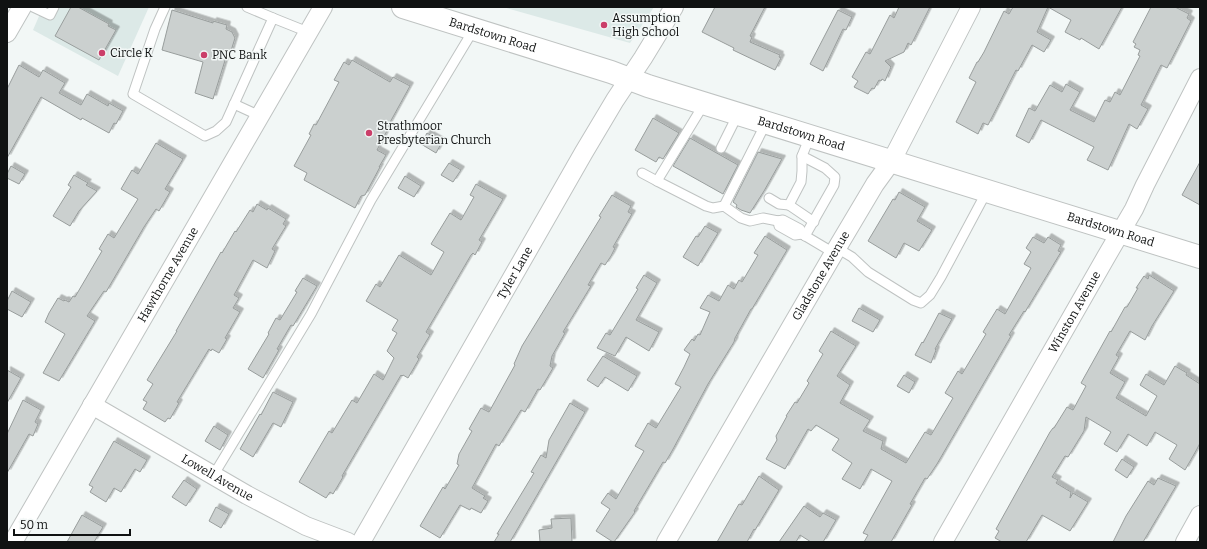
<svg xmlns="http://www.w3.org/2000/svg" width="1207" height="549" viewBox="0 0 1207 549" font-family="Bitter,serif">
	<style>
		.built { fill: #dce9e7 }
		.building { fill: #cbd0cf; stroke: #989d9c; filter: url(#shadow) }
		.lines { fill: none; stroke-linecap: round; stroke-linejoin: round }
		.service-casing { stroke: #bfc3c2; stroke-width: 11 }
		.minor-casing { stroke: #bfc3c2; stroke-width: 20 }
		.primary-casing { stroke: #bfc3c2; stroke-width: 24 }
		.service { stroke: #fff; stroke-width: 9 }
		.minor { stroke: #fff; stroke-width: 18 }
		.primary { stroke: #fff; stroke-width: 22 }
		.poi-dot { fill: #cb3e69; stroke: #f2f7f6; stroke-width: 1.5 }
		.labels { text-anchor: middle; stroke-width: 3; stroke-linejoin: round; paint-order: stroke }
		.poi-label { font-size: 12px; fill: #101212; stroke: #f2f7f6; text-anchor: start }
		.street-label { font-size: 12px; fill: #101212; stroke: #f2f7f6 }
	</style>
	<defs>
		<filter id="shadow"><feDropShadow dx="3.5" dy="-3.5" stdDeviation="0" flood-color="#0004"/></filter>
	</defs>
	<rect width="100%" height="100%" fill="#f2f7f6"/>
	<g class="built">
		<path d="M43,7H149L118,76L33,30Z"/>
		<path d="M503,7H654L630,43Z"/>
	</g>
	<g class="building">
		<path d="M71,7H78L109,24L108,26L116,30L99,60L55,36Z"/>
		<path d="M715,7H765L750,36L752,37L750,42L780,55L779,57L781,58L775,70L733,50L734,48L702,32Z"/>
		<path d="M899,7H930L911,45L908,43L904,52L885,61L891,67L885,81L882,79L881,81L879,80L874,89L872,88L868,94L854,87L858,81L852,77L866,52L870,54L890,15L894,18Z"/>
		<path d="M1013,7H1122L1099,49L1081,38L1080,40L1065,32L1071,20L1048,7L1037,32L1051,40L1044,52L1032,45L1018,71L1016,70L988,125L983,123L978,134L956,122L976,82L969,78L977,62H978L984,52L1004,11L1009,14Z"/>
		<path d="M1151,7H1175L1189,14L1187,18L1191,21L1167,68L1161,65L1141,105L1148,109L1137,129L1129,124L1108,170L1087,160L1094,147L1041,120L1029,143L1016,136L1029,108L1035,111L1050,85L1062,92L1066,84L1080,92L1070,110L1094,122L1105,100L1110,102L1115,92L1120,95L1140,56L1138,55L1140,50L1134,47L1136,44L1133,42Z"/>
		<path d="M172,10L213,23V21L227,25L226,29L232,32L235,38L230,54H227L213,99L195,93L203,62L162,50Z"/>
		<path d="M838,10L852,17L846,30L843,29L823,71L810,64Z"/>
		<path d="M352,60L390,82L393,77L410,86L388,126L389,127L377,150L386,155L379,167H380L365,195L361,196L355,208L304,180L307,173L294,166L311,135L309,134L314,124L316,125L339,82L334,80L344,62L349,65Z"/>
		<path d="M19,65L39,77L43,70L65,83L59,93L81,105L87,94L108,106L109,103L123,111L116,124L114,123L109,133L82,118L81,120L41,97L7,158V89Z"/>
		<path d="M653,118L679,133L663,159L659,157L656,162L635,150Z"/>
		<path d="M427,133L442,142L436,153L421,144Z"/>
		<path d="M690,138L738,165L723,194L673,166Z"/>
		<path d="M156,143L183,159L165,189L170,192L159,211L156,209L144,227L106,292L104,291L87,316L95,321L59,381L43,373L65,334L45,322L49,313L58,298L64,301L65,300L69,302L73,296L75,297L102,251L99,249L108,234L114,238L138,199L121,189L132,170L138,174Z"/>
		<path d="M758,152L782,159L764,191L750,213L741,210L736,207L737,205L733,202Z"/>
		<path d="M1200,162V205L1182,195Z"/>
		<path d="M449,163L461,170L453,182L441,175Z"/>
		<path d="M11,166L25,174L19,184L7,178V174Z"/>
		<path d="M74,175L88,183L86,185L97,191L79,211L70,226L53,216L71,187L68,185Z"/>
		<path d="M405,176L421,186L414,197L398,188Z"/>
		<path d="M476,184L503,199L479,240L482,242L475,255L473,253L471,255L426,332L430,335L417,357L419,359L408,378L403,375L402,376L401,375L342,476L343,477L333,494L330,492L326,498L299,482L329,431L332,433L352,400L357,403L374,374L383,380L394,358L387,351L397,333L392,330L398,320L366,301L376,284L380,287L399,255L431,275L444,252L431,244L450,213L461,220L474,197L470,195Z"/>
		<path d="M899,192L925,207L917,221L932,230L919,251L904,243L896,258L868,241L893,199L895,200Z"/>
		<path d="M612,195L631,206L628,212L632,214L613,247L615,248L611,256L605,265L601,263L588,285L591,286L563,332L565,333L552,356L550,366L553,368L540,390L538,389L525,412L521,410L499,446L496,444L472,488L485,496L483,498L488,501L481,513L471,508L470,510L460,505L440,538L420,526L443,487L445,489L459,465L457,464L459,454L472,431L469,429L481,408L489,412L515,365L514,364L522,346L601,217L599,216Z"/>
		<path d="M257,204L267,210L268,208L286,219L283,224L286,226L272,249L275,251L267,268L253,260L234,295L239,298L233,308L240,312L225,338L227,339L219,353L212,349L211,351L209,349L177,402L179,403L170,419L168,418L165,422L143,409L147,402L143,400L153,384L147,380L177,331H176L221,252L222,253L235,231L236,232L250,210L253,212Z"/>
		<path d="M705,226L718,233L698,266L683,257L696,236L698,237Z"/>
		<path d="M765,236L787,250L752,309H751L735,338L734,342L708,384L672,451L665,463L663,462L634,511L635,512L614,542H613L596,531L610,509L601,503L608,493L616,499L644,451L635,446L648,423L656,428L681,387L675,384L684,367L690,354L684,350L692,339L694,341L698,334L700,335L710,312L700,308L708,295L719,301L728,285L734,289L739,280L742,282L758,255L754,253Z"/>
		<path d="M1033,237L1044,243L1048,237L1061,245L1058,251L1061,252L1025,312L1024,311L1009,335L1011,336L937,464L927,479L925,478L910,504L912,505L891,542H864L868,535L863,533L892,481L871,469L860,489L842,479L852,463L832,450L839,439L816,425L811,431L808,429L785,469L766,459L777,440L776,436L787,416H786L795,402L797,403L809,383L807,381L823,354L819,351L831,331L856,346L837,376L850,385L840,403L870,420L863,431L883,441L881,449L906,463L925,432L931,435L953,398L945,393L958,371L962,374L986,334L983,332L997,309L1005,314L1031,268L1024,264L1031,252L1026,248Z"/>
		<path d="M644,275L657,283L636,320L659,332L649,351L626,337L615,356L597,348L606,333L610,335L638,289L636,288Z"/>
		<path d="M1149,275L1174,291L1152,326L1145,340L1130,331L1116,355L1119,357L1110,373L1125,382L1116,398L1146,416L1157,396L1140,385L1146,374L1164,385L1175,366L1187,373L1186,375L1200,384V443L1197,449L1185,470L1169,459L1177,445L1155,432L1147,446L1128,434L1117,452L1104,444L1111,432L1086,417L1084,431L1068,457L1065,456L1052,477L1058,480L1056,483L1071,492L1070,498L1073,493L1088,502L1070,531L1042,515L1026,542H1002L995,538L999,531L996,529L1050,432L1053,428H1054L1067,407L1073,410L1086,386L1081,383L1110,331L1111,332L1125,307H1127L1138,288H1136L1144,276L1148,279Z"/>
		<path d="M303,278L317,286L293,326L291,325L277,349L279,350L263,378L248,369L269,334L268,333L276,318L280,320L297,292L295,291Z"/>
		<path d="M12,291L31,302L22,317L7,309V301Z"/>
		<path d="M859,308L880,320L873,332L852,321Z"/>
		<path d="M939,313L952,319L935,349L936,350L931,363L915,355L922,342L923,343Z"/>
		<path d="M603,356L637,376L628,391L605,377L598,387L587,380Z"/>
		<path d="M7,370L21,378L7,403Z"/>
		<path d="M904,375L915,382L909,393L897,386Z"/>
		<path d="M273,392L293,402L281,427L273,423L253,457L240,449L260,414L261,415Z"/>
		<path d="M23,400L41,410L35,422L38,424L33,436L29,434L7,473V434Z"/>
		<path d="M570,403L585,412L510,542H494L499,534H497L534,473L531,472L541,455L546,458L549,440Z"/>
		<path d="M214,426L228,435L220,450L205,441Z"/>
		<path d="M114,441L147,460L140,472L135,469L121,492L114,488L106,502L90,492L93,487L89,485Z"/>
		<path d="M1122,459L1134,467L1127,478L1115,470Z"/>
		<path d="M759,476L779,490L755,530L754,529L747,542H717L739,504L742,505Z"/>
		<path d="M1158,478L1176,486L1143,542H1113L1126,516L1148,481L1154,485Z"/>
		<path d="M184,480L197,489L186,506L172,497Z"/>
		<path d="M804,506L820,517L823,513L836,520L823,542H811L800,535L796,542H779Z"/>
		<path d="M216,507L229,514L221,528L209,521Z"/>
		<path d="M82,515L103,527L94,542H67Z"/>
		<path d="M571,518L572,542H540L539,530L552,528L551,519Z"/>
	</g>
	<g class="lines">
		<g class="service-casing">
			<g id="service">
				<path d="M33,7L50,15L54,7"/>
				<path d="M165,7L155,29L133,94L205,136L216,131L226,122L273,18L308,32"/>
				<path d="M247,7L273,18"/>
				<path d="M234,104L260,116"/>
				<path d="M704,104L657,181L706,206L713,208L724,206L741,218L750,221L763,218L778,221L783,220L800,229L802,234L834,253"/>
				<path d="M721,148L738,114"/>
				<path d="M802,156V171L801,182L789,205L814,222"/>
				<path d="M642,173L657,181"/>
				<path d="M769,198L779,204L789,205"/>
				<path d="M724,206L766,123"/>
				<path d="M778,221L779,226L795,235L802,234"/>
				<path d="M805,236L834,185L835,177L825,168L802,156L810,136"/>
				<path d="M837,248L852,257L868,272L913,300L921,303L930,295L941,277L987,191"/>
				<path d="M213,476L311,314L371,200L474,29"/>
			</g>
		</g>
		<g class="minor-casing">
			<g id="minor">
				<path d="M7,33L22,7"/>
				<path id="s1" d="M92,405L247,495L306,526L348,542"/>
				<path id="s2" d="M13,542L323,7"/>
				<path id="s3" d="M361,542L584,152L615,100L643,58L674,7"/>
				<path id="s4" d="M666,542L834,253L875,184L891,162L971,7"/>
				<path id="s5" d="M943,542L1106,257L1134,209L1145,185L1200,78"/>
				<path d="M1185,542L1200,515"/>
			</g>
		</g>
		<g class="primary-casing">
			<g id="primary">
				<path id="s6" d="M403,7L611,72L648,86L1200,257"/>
			</g>
		</g>
		<use href="#service" class="service"/>
		<use href="#minor" class="minor"/>
		<use href="#primary" class="primary"/>
	</g>
	<g class="poi-dot">
		<circle cx="604" cy="25" r="4"/>
		<circle cx="102" cy="53" r="4"/>
		<circle cx="204" cy="55" r="4"/>
		<circle cx="369" cy="133" r="4"/>
	</g>
	<g class="labels">
		<g class="poi-label">
			<text x="612" y="22">Assumption<tspan x="612" dy="14">High School</tspan></text>
			<text x="110" y="57">Circle K</text>
			<text x="212" y="59">PNC Bank</text>
			<text x="377" y="130">Strathmoor<tspan x="377" dy="14">Presbyterian Church</tspan></text>
		</g>
		<g class="street-label">
			<text dy="4" stroke="none"><textPath href="#s6" startOffset="94">Bardstown Road</textPath></text>
			<text dy="4" stroke="none"><textPath href="#s6" startOffset="418">Bardstown Road</textPath></text>
			<text dy="4" stroke="none"><textPath href="#s6" startOffset="742">Bardstown Road</textPath></text>
			<text dy="4" stroke="none"><textPath href="#s3" startOffset="310">Tyler Lane</textPath></text>
			<text dy="4" stroke="none"><textPath href="#s2" startOffset="309">Hawthorne Avenue</textPath></text>
			<text dy="4" stroke="none"><textPath href="#s4" startOffset="308">Gladstone Avenue</textPath></text>
			<text dy="4" stroke="none"><textPath href="#s5" startOffset="265">Winston Avenue</textPath></text>
			<text dy="4" stroke="none"><textPath href="#s1" startOffset="145">Lowell Avenue</textPath></text>
		</g>
	</g>
	<rect width="1207" height="549" fill="none" stroke="#101212" stroke-width="16"/>
	<path d="M14 529v6h116v-6" fill="none" stroke="#101212" stroke-width="2"/>
	<text x="20" y="529" font-size="12" fill="#101212" stroke="#f2f7f6" stroke-width="3" paint-order="stroke">50 m</text>
</svg>
